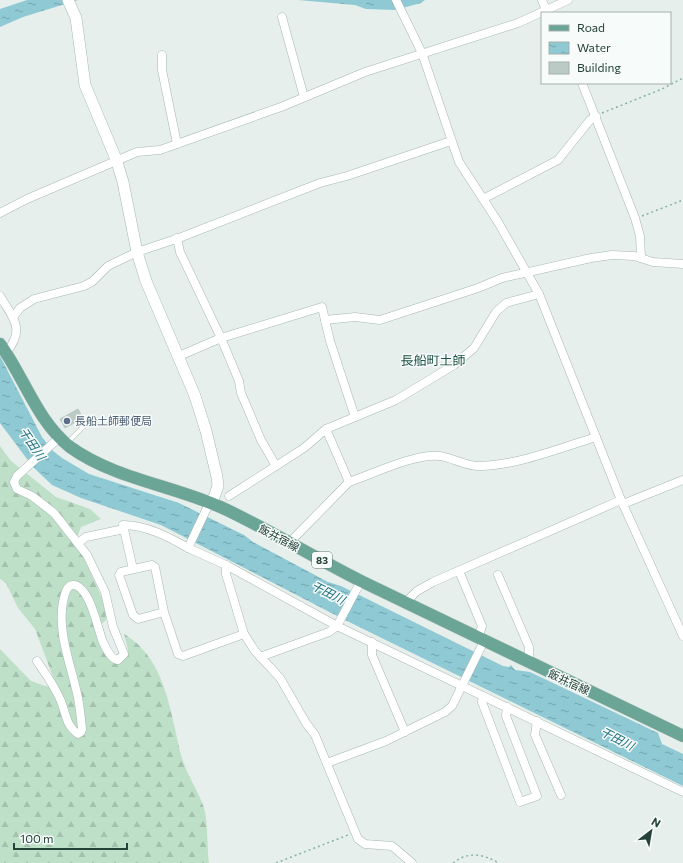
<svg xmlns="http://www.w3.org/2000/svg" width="683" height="863" viewBox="0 0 683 863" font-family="Commissioner,'Noto Sans JP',sans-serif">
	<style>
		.forest { fill: url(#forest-firs) }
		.water { fill: url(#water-ripples) }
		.building { fill: #bbcac4; stroke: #b8c9c2 }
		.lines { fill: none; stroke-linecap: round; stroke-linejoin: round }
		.lane-casing { stroke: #a8b8b2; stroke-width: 5 }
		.street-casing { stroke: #a8b8b2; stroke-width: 9 }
		.secondary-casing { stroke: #a4bbb3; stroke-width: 12 }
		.primary-casing { stroke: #c2cac8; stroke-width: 13 }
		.path { stroke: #86b3a5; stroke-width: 1.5; stroke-dasharray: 2 3; stroke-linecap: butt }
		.lane { stroke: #fff; stroke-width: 4 }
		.street { stroke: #fff; stroke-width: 8 }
		.secondary { stroke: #fff; stroke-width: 11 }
		.primary { stroke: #6aa596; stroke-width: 12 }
		.service-dot { fill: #5c6f8a; stroke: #f7fbf9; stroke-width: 1.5 }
		.labels { text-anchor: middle; stroke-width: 3; stroke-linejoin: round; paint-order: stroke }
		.shield { fill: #f7fbf9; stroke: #637a73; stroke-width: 1 }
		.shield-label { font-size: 10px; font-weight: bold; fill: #24423a }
		.service-label { font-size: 11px; fill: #4e5e75; stroke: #f7fbf9; text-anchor: start }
		.street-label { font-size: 11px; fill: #24423a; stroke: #f7fbf9 }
		.water-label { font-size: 12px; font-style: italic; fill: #1c6f80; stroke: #f7fbf9 }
		.quarter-label { font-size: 13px; fill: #1f5548; stroke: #f7fbf9 }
	</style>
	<defs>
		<pattern id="forest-firs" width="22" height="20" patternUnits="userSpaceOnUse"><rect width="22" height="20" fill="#bfe0c8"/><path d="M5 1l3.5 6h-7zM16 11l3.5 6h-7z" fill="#a4c1ad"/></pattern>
		<pattern id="water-ripples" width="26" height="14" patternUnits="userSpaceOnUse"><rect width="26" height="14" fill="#8ec9d4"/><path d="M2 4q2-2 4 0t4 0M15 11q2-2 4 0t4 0" fill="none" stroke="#74a5ad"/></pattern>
	</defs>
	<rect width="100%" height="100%" fill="#e6efeb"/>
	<path class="forest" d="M0,446L11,461L56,497L90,509L101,519L81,527L76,540L105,605L106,620L96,629L115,663L125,658L128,650L124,634C168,660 170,716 183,761C188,777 199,792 204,808C208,821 207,848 209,863H0V649L31,681L48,687L55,682L35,629L18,608L6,583L0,579Z"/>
	<g class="water">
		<path d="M27,0H78L23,17L0,27V9Z"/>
		<path d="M298,0H425L421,3L395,10L366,9L355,5Z"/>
		<path d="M0,356L42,437L53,451L62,458L89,474L179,503L244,535L253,542L328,582L341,586L503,666L509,667L511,665L515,670L530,672L658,733L662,744L683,754V786L343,619L161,525L81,498L52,485L33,467L0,423Z"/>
	</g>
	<path class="building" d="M78,409L83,418L65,428L60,419Z"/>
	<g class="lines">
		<g class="lane-casing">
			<path id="lane" d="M67,443L88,422"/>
		</g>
		<g class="street-casing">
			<g id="street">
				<path d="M396,0L422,53L459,162L498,222L539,294L621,500L683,636"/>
				<path d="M542,0L546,10"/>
				<path d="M282,17L304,97"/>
				<path d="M162,55V70L177,144"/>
				<path d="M582,83L635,218L640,236L641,258"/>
				<path d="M483,199L558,160L590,120L596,116"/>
				<path d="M0,213L27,199L137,152L160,150L281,107L365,72L518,23L568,0"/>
				<path d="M177,238L180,252L221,338L239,381L241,393L261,440L276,466"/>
				<path d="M0,296C13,318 26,329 6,353"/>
				<path d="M14,316L20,308L34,299L84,286L93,281L108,266L137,252L179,238L320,183L347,176L451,141"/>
				<path d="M325,320L355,317L380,320L478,288L502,278L591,258L612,255L634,256L653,262L683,264"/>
				<path d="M179,356L221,338L322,307L330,341L355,417L326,429"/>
				<path d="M355,417L396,400L454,365L474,348L496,312L506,303L539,294"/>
				<path d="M349,482C373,474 415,453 440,456C454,458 466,467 481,466C517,465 561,448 596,437"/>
				<path d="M229,496L304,448L326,429L349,482L289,543"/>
				<path d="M212,503L207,508L188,548L226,565L337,626L683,792"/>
				<path d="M623,504L683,480"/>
				<path d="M78,543L86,537L124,529"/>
				<path d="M226,565V574L244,634L255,651L280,678L306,723L315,735L358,839L365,844L392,846L412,863"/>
				<path d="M133,569L123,525C146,525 169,537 188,548"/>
				<path d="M459,571L482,626L478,638"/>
				<path d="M498,575L529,647V657L527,662"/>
				<path d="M406,602L417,591L433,582L621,500"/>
				<path d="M164,612L138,619L133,615L119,575L121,572L152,565L155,567L164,612L178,654L183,656L244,634"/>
				<path d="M372,642V655L405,732"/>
				<path d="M260,657L329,632L337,626L361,581"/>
				<path d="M37,661C45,673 54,685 60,699C66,712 65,725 78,734L81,732L82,729C81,719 80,708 78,698C72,668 57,633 63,602C64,597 66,585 73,585C90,585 98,631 103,642C106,649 111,659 118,660L124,654L113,627L105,592L87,555L54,513L32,496L17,489L14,482L17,476L60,437"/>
				<path d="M483,696L482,702L520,802L537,796L506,716L507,707"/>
				<path d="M537,721L535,735L561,795"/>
				<path d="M327,763L386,741L445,712L452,706L484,641"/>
			</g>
		</g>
		<g class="secondary-casing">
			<path id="secondary" d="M68,0L76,18L85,85L116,159L123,182L137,252L146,281L195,396L206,431L217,477L218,486L212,503"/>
		</g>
		<g class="primary-casing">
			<path id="primary" d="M0,344C24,377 37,421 70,447C116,480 177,486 227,510C273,532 317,559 363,582C469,634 576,685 683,736"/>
		</g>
		<g class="path">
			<path d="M602,113L662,89L683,78"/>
			<path d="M642,216L683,200"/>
			<path d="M276,863L348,835"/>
			<path d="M453,863C468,851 483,854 499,863"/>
		</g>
		<use href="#lane" class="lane"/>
		<use href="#street" class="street"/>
		<use href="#secondary" class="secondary"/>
		<use href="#primary" class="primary"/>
	</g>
	<circle class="service-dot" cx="67" cy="421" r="4"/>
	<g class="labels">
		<rect class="shield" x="312" y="552" width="20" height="16" rx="3"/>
		<g class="shield-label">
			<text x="322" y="564">83</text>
		</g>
		<g class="service-label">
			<text x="75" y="425">長船土師郵便局</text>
		</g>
		<g class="street-label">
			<text transform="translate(279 538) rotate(28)" y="4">飯井宿線</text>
			<text transform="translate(569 682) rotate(25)" y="4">飯井宿線</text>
		</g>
		<g class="water-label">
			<text transform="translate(32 444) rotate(56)" y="4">干田川</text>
			<text transform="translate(328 593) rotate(27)" y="4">干田川</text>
			<text transform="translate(617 739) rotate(27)" y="4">干田川</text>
		</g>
		<g class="quarter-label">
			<text x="433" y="365">長船町土師</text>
		</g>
	</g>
	<rect x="541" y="12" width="130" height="72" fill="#f7fbf9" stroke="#a3b1ad"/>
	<rect x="549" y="25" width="20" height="6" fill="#6aa596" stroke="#a3b1ad"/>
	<text x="577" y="32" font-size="12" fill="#24423a">Road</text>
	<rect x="549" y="42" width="20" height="12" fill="url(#water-ripples)" stroke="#a3b1ad"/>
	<text x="577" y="52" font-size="12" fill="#24423a">Water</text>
	<rect x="549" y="62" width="20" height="12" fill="#bbcac4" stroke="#a3b1ad"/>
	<text x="577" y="72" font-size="12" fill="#24423a">Building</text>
	<g transform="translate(651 831) rotate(31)" stroke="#f7fbf9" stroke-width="3" paint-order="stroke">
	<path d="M0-3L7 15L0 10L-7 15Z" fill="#24423a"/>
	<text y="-6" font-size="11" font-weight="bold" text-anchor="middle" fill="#24423a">N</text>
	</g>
	<path d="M14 843v6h113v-6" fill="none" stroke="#24423a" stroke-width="2"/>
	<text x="20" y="843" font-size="12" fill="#24423a" stroke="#f7fbf9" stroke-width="3" paint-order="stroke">100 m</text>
</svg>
